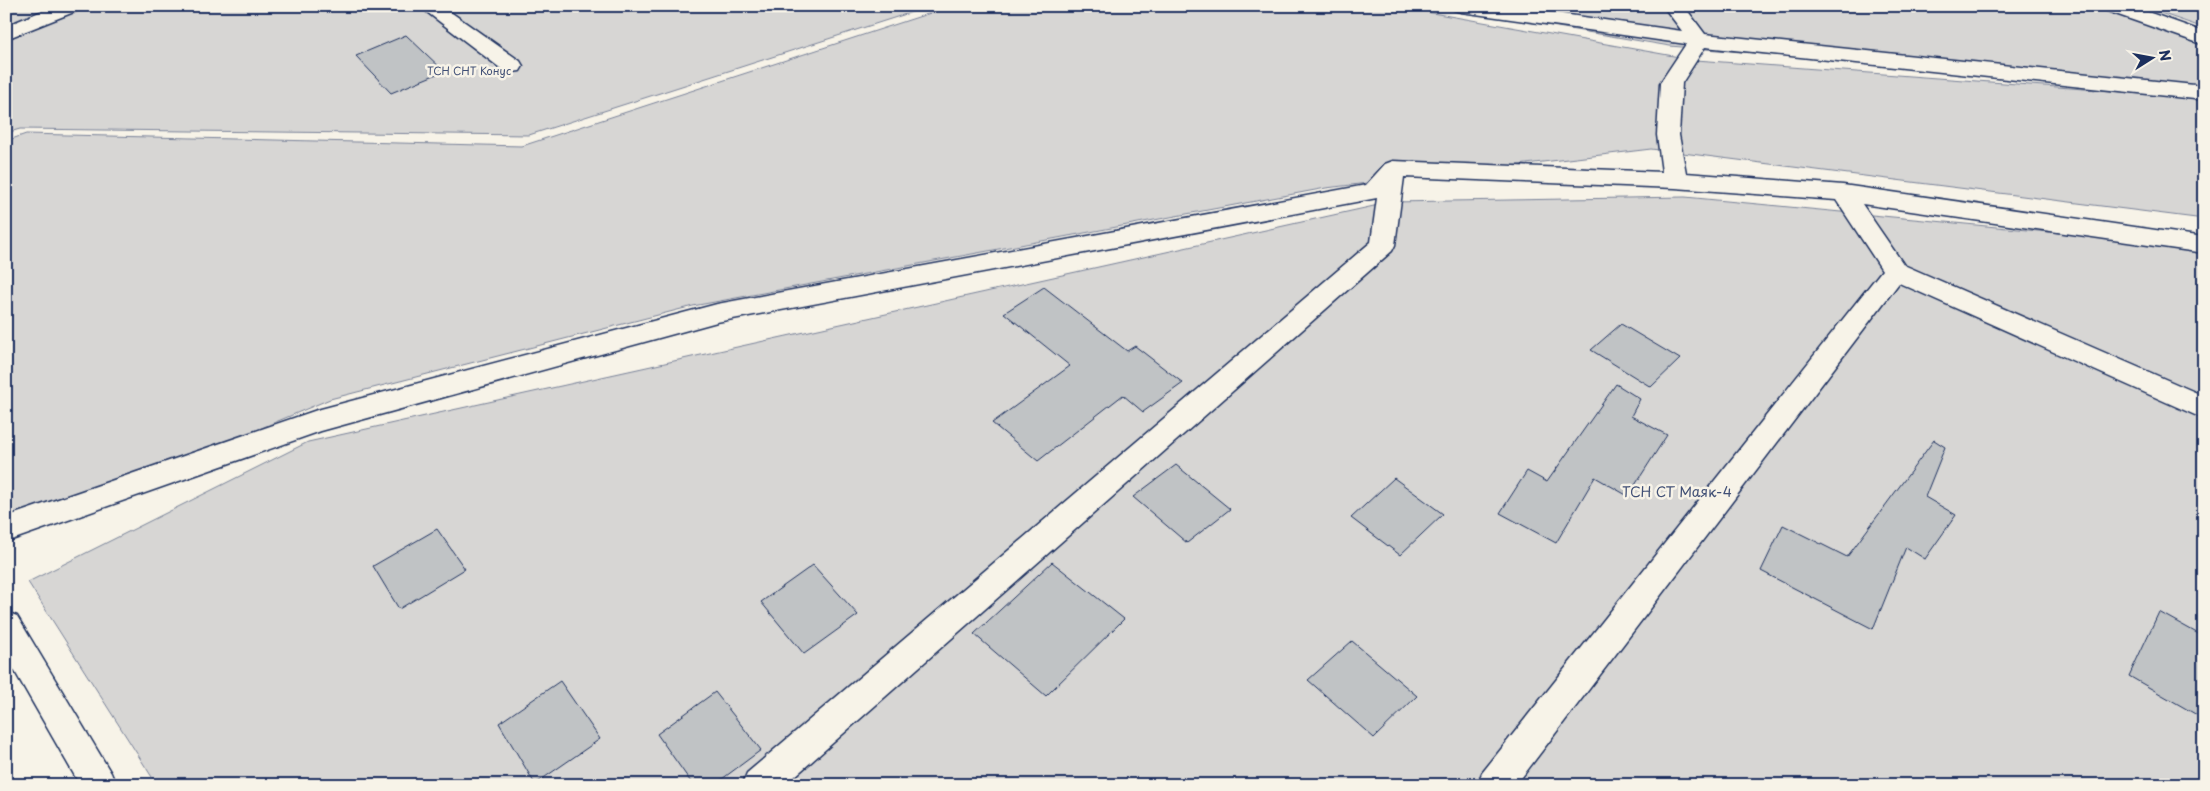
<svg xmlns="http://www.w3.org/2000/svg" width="2210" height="791" viewBox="0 0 2210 791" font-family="'Playpen Sans',sans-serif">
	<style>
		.green { fill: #d7d6d4; stroke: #798299 }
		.building { fill: #c0c3c5; stroke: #1b2f5e }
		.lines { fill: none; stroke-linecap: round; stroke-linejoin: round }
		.service-casing { stroke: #1b2f5e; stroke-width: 3 }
		.minor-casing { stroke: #1b2f5e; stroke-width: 3 }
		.service { fill: #f7f3e8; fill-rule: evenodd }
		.minor { fill: #f7f3e8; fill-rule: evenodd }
		.labels { text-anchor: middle; stroke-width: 5; stroke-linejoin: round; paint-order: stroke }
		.far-park-label { font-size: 11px; fill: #415076; stroke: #f7f3e8 }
		.park-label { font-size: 14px; fill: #415076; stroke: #f7f3e8 }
	</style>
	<rect width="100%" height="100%" fill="#f7f3e8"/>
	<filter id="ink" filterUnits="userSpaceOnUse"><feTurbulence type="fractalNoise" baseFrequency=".02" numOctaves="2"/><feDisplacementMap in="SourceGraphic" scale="10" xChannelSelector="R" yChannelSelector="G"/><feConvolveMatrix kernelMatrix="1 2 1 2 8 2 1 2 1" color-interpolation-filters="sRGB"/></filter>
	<g filter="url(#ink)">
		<g class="green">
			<path d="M6,6H931L529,135L20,129L6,133Z"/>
			<path d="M952,6H1393L1696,60L2204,98V219L1651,149L1326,188L693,306L330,399L6,536V141L26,134L522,146Z"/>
			<path d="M1433,6H2130L2204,32V91L1670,46Z"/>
			<path d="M2140,6H2204V28Z"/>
			<path d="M1685,197L2204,247V785H157L28,582L308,442L1392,202Z"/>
		</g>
		<g class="building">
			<path d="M406,35L444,71L391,93L356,56Z"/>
			<path d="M1044,287L1127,351L1135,346L1183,383L1143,412L1123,395L1038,461L992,423L1070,366L1004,313Z"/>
			<path d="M1621,324L1680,359L1651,387L1591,350Z"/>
			<path d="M1616,384L1640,399L1631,416L1667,435L1628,496L1595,477L1556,543L1500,513L1527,471L1547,482Z"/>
			<path d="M1934,440L1945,447L1925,497L1956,515L1925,559L1906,547L1873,629L1761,571L1783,525L1847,557Z"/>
			<path d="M1176,465L1230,509L1187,543L1133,497Z"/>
			<path d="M1394,478L1443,514L1400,555L1351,518Z"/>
			<path d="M437,529L465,569L399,609L373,566Z"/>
			<path d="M1052,562L1124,619L1046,696L974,634Z"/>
			<path d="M813,565L858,615L804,654L761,602Z"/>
			<path d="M2159,612L2204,637V719L2129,676Z"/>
			<path d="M1352,641L1417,696L1374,738L1308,680Z"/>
			<path d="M560,681L600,739L535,784L499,723Z"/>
			<path d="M715,692L761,750L714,785H693L657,734Z"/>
		</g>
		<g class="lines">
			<g class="service-casing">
				<g id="service">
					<path d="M54,6H82L79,10L6,39V26Z"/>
					<path d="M419,6H442L520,61L523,66L520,71L512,72L504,71Z"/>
					<path d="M1451,6H1505L1682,31L1663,6H1684L1705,34L2204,86V100L1705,47L1682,83L1679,135L1686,173L1843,185L2204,237V253L1862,204L1904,265L2204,396V419L1899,283L1516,785H1477L1482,773L1882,270L1836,200L1675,188L1404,177L1395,245L1392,251L785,785H742L747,773L1371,242L1377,198L717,322L321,431L6,542V517L317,410L717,304L1366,185L1385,164L1393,161L1662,172L1657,135L1660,83L1686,44L1461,12L1454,10Z"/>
					<path d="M2101,6H2131L2204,32V45L2104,10Z"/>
				</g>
			</g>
			<g class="minor-casing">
				<path id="minor" d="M6,612L17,616L111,773L116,785H80L6,656Z"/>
			</g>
			<use href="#service" class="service"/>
			<use href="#minor" class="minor"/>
		</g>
	</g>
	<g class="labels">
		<g class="far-park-label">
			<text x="469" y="75">ТСН СНТ Конус</text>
		</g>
		<g class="park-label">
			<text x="1677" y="497">ТСН СТ Маяк-4</text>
		</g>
	</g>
	<rect width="2210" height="791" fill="none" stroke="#f7f3e8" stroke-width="25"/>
	<rect x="12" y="12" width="2185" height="766" fill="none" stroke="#1b2f5e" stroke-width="2" filter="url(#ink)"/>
	<g transform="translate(2152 58) rotate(79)" stroke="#f7f3e8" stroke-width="4" paint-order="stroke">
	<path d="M0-4L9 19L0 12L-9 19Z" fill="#1b2f5e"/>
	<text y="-8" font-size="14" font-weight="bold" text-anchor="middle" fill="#1b2f5e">N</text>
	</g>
</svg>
